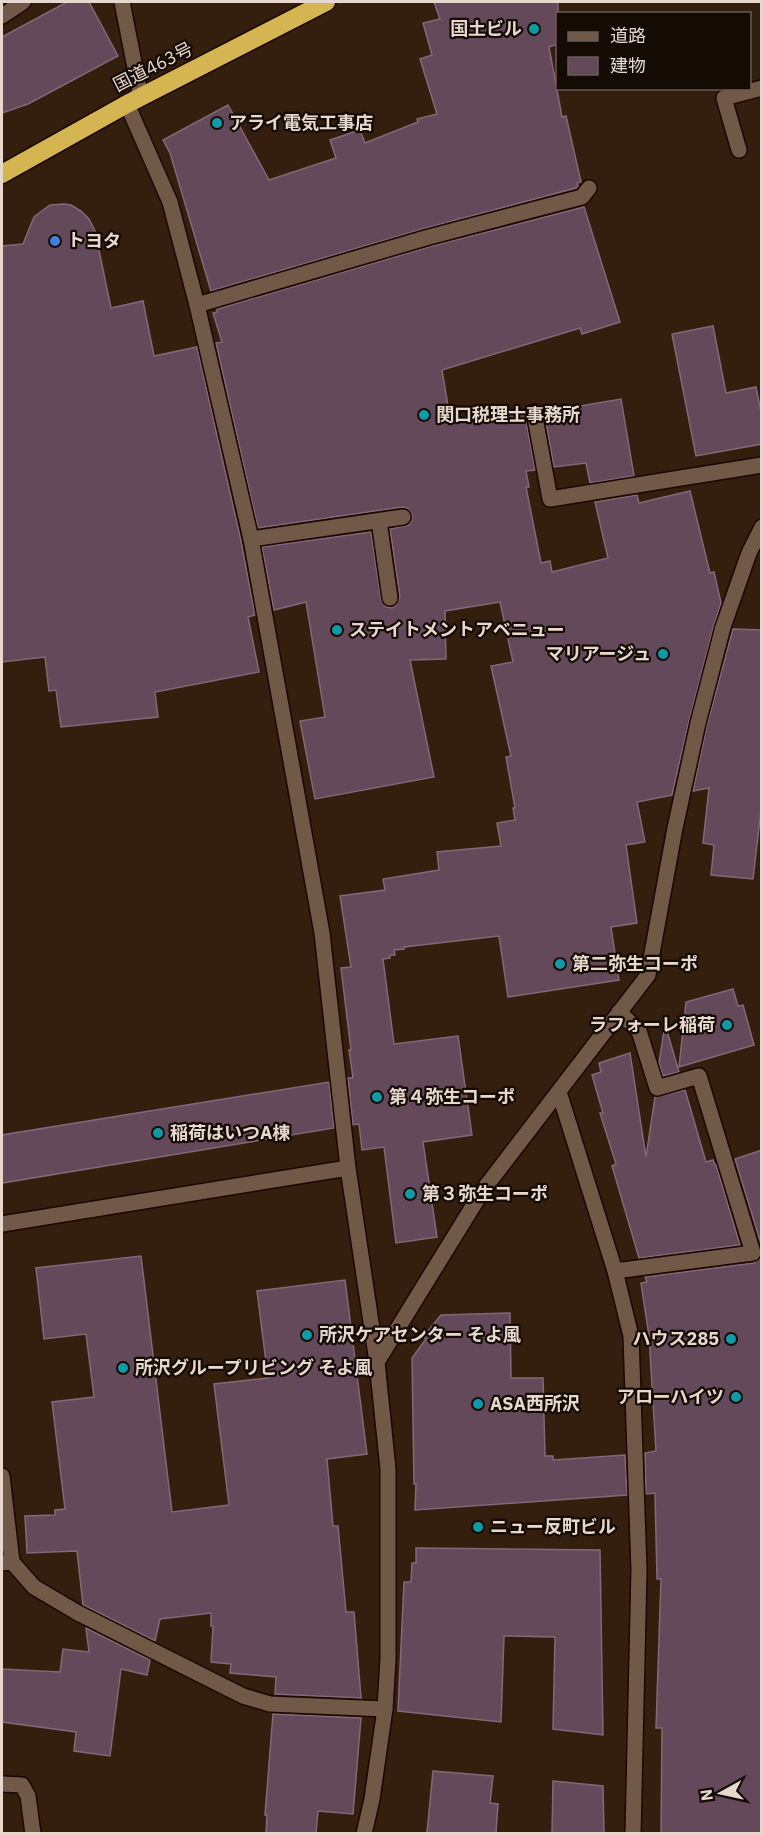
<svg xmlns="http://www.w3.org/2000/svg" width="763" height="1835" viewBox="0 0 763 1835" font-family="'IBM Plex Sans','Noto Sans JP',sans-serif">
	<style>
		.building { fill: #634959; stroke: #846879; stroke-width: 1.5 }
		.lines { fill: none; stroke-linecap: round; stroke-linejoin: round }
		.minor-casing { stroke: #1b0700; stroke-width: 18 }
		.highway-casing { stroke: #1b0700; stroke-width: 21 }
		.minor { stroke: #725947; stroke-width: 15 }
		.highway { stroke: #d5b552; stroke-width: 18 }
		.culture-dot { fill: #0f9aa8; stroke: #140b05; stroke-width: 2 }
		.shop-dot { fill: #3f7fe0; stroke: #140b05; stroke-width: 2 }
		.labels { text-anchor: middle; stroke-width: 4.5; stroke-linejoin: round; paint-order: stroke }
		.poi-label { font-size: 18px; font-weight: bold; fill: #e7d8ce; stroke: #140b05; text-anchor: start }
		.street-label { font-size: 18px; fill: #e7d8ce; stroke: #140b05 }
	</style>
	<rect width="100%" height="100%" fill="#341e0e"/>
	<g class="building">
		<path d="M67,2H89L118,56L28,104L2,113V37Z"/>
		<path d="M434,2H558V44L549,47L562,117L566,116L581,182L577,183L578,186L576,188L426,228L211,291L170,153L163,140L228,105L269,180L336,158L330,140L360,130L365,143L418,122L417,119L437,114L420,59L432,55L423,23L440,19Z"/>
		<path d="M64,204L71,205L81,211L89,219L95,231L111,308L143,301L154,356L197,347L241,541L255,615L248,617L259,672L155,692L158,717L61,727L56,690L49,691L45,657L2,662V246L23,244L34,217L39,213L50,205Z"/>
		<path d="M584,207L620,322L582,334L580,328L442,370L451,424L516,413V416L525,415L535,470L526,471L529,487H526L541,563L550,561L552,572L608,558L595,502L637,495L639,503L690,491L710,573L714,572L721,603L714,625L689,721L672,795L637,802L645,842L626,845L637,923L611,927L619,980L508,997L499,936L404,947V949L394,950L395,955H390V958L383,959L394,1044L458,1036L472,1135L423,1142L437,1237L396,1243L384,1147L362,1150L359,1124L353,1125L348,1078H353L349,1050H351L341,968L351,967L340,896L385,890L383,879L439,870L437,852L501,846L497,823L515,820L513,808H515L506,757L511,756L491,666L513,662L500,602L445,611L446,659L410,660L434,777L315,799L300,721L325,717L306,602L274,610L262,547L371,532L381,600L386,607L392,608L396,605L400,597L390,529L409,525L412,520V515L407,508L402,507L258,528L216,343L222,342L213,313L217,312V309L432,246Z"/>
		<path d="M713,326L726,393L756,387L762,417V444L696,456L672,334Z"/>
		<path d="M621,399L634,476L590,483L586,463L554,467L544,412Z"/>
		<path d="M733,629L762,630V802L753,879L711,875L714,845L703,843L709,788L693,791L707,725Z"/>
		<path d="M733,989L738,1006L743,1005L754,1045L679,1067L686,1002Z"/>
		<path d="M665,1024L679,1072L663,1076L659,1063Z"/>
		<path d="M630,1053L646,1157L655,1097L685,1090L706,1162L713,1160L715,1165H716L740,1245L639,1258L612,1166L616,1164L600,1113H603L592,1075L601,1072L599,1063Z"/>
		<path d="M329,1082L334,1128L2,1183V1135Z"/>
		<path d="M762,1150V1247L735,1159Z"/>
		<path d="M141,1256L172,1512L229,1505L214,1384L268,1378L257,1291L345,1280L367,1454L327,1459L333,1526H338L346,1612H354L361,1698L275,1694L276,1677L230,1673L231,1664L211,1662L213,1626H211V1613L160,1619L155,1641L83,1605L77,1551L27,1553L25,1516L55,1515V1510L65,1509L52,1402L94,1397L86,1334L44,1339L36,1268Z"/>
		<path d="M762,1257V1833H661L662,1728H656L661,1579H657L655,1493L646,1494L645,1453L656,1451L649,1336L641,1283L647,1282L645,1277L754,1263Z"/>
		<path d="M510,1313L511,1378H543L545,1456H553V1460L625,1455L627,1495L415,1510L416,1484H414L412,1358L426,1339L423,1337L441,1315Z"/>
		<path d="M416,1548L600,1550L603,1735L553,1729L555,1637L504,1636L501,1722L398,1711L404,1582H411L412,1563H416Z"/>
		<path d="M86,1628L150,1660L147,1675L121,1669L110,1756L74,1751L76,1732L2,1722V1669L60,1672L63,1649L89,1652Z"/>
		<path d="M273,1714L361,1718L353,1814L318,1811L316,1833H266L267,1815H265Z"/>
		<path d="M433,1771L493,1776L490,1803L498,1804L496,1833H427Z"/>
		<path d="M553,1781L603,1786L604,1833H552Z"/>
	</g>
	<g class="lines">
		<g class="minor-casing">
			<g id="minor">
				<path d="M122,2L141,98"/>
				<path d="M2,16L23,2"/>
				<path d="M127,104L170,202L197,305L251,539L322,933L348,1168L377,1362"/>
				<path d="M739,150L724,98L762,88"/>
				<path d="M197,305L429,237L582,197L589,188"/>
				<path d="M534,412L550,499L762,465"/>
				<path d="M379,521L390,598"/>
				<path d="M251,539L403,517"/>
				<path d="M559,1092L615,1271L631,1336L639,1570L633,1834"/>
				<path d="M2,1224L348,1168"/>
				<path d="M615,1271L753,1253L699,1076L657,1088L639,1031L619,1012"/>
				<path d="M2,1476L12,1562"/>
				<path d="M2,1563L12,1562L34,1587L78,1613L243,1696L270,1704L385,1709"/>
				<path d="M2,1784L22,1785L28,1796L33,1834"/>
				<path d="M364,1834L372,1799L385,1709L388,1659V1469L377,1362L483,1190L648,975L675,828L698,723L723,627L749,553L762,527"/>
			</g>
		</g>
		<g class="highway-casing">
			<path id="highway" d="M2,174L127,104L326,2"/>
		</g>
		<use href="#minor" class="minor"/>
		<use href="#highway" class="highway"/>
	</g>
	<g class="culture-dot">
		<circle cx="534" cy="29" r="6"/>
		<circle cx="217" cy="123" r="6"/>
		<circle cx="424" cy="415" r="6"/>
		<circle cx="337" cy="630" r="6"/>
		<circle cx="663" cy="654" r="6"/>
		<circle cx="560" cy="964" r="6"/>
		<circle cx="727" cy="1025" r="6"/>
		<circle cx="377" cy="1097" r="6"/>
		<circle cx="158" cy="1133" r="6"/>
		<circle cx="410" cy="1194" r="6"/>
		<circle cx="307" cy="1335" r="6"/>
		<circle cx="731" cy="1339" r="6"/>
		<circle cx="123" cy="1368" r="6"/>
		<circle cx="736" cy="1397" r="6"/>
		<circle cx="478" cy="1404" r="6"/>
		<circle cx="478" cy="1527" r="6"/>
	</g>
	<circle class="shop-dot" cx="55" cy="241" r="6"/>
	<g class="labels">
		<g class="poi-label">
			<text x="522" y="35" text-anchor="end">国土ビル</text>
			<text x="229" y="129">アライ電気工事店</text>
			<text x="67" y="247">トヨタ</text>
			<text x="436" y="421">関口税理士事務所</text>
			<text x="349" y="636">ステイトメントアベニュー</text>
			<text x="651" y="660" text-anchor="end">マリアージュ</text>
			<text x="572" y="970">第二弥生コーポ</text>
			<text x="715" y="1031" text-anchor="end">ラフォーレ稲荷</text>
			<text x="389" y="1103">第４弥生コーポ</text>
			<text x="170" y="1139">稲荷はいつA棟</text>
			<text x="422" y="1200">第３弥生コーポ</text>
			<text x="319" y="1341">所沢ケアセンター そよ風</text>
			<text x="719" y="1345" text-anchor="end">ハウス285</text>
			<text x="135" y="1374">所沢グループリビング そよ風</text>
			<text x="724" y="1403" text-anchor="end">アローハイツ</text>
			<text x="490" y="1410">ASA西所沢</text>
			<text x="490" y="1533">ニュー反町ビル</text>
		</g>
		<g class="street-label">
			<text transform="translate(153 67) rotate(-27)" y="6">国道463号</text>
		</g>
	</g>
	<rect width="763" height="1835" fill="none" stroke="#e7d8ce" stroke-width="6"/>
	<rect x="556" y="12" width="195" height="78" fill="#140b05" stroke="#685d55" stroke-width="1.5"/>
	<rect x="568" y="32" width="30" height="9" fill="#725947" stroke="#685d55" stroke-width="1.5"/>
	<text x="610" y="42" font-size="18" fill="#e7d8ce">道路</text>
	<rect x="568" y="57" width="30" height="18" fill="#634959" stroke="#685d55" stroke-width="1.5"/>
	<text x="610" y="72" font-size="18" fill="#e7d8ce">建物</text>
	<g transform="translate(721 1793) rotate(262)" stroke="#140b05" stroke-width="4.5" paint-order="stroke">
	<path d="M0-4.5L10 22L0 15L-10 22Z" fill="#e7d8ce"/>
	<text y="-9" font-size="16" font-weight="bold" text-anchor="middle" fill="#e7d8ce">N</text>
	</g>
</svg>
